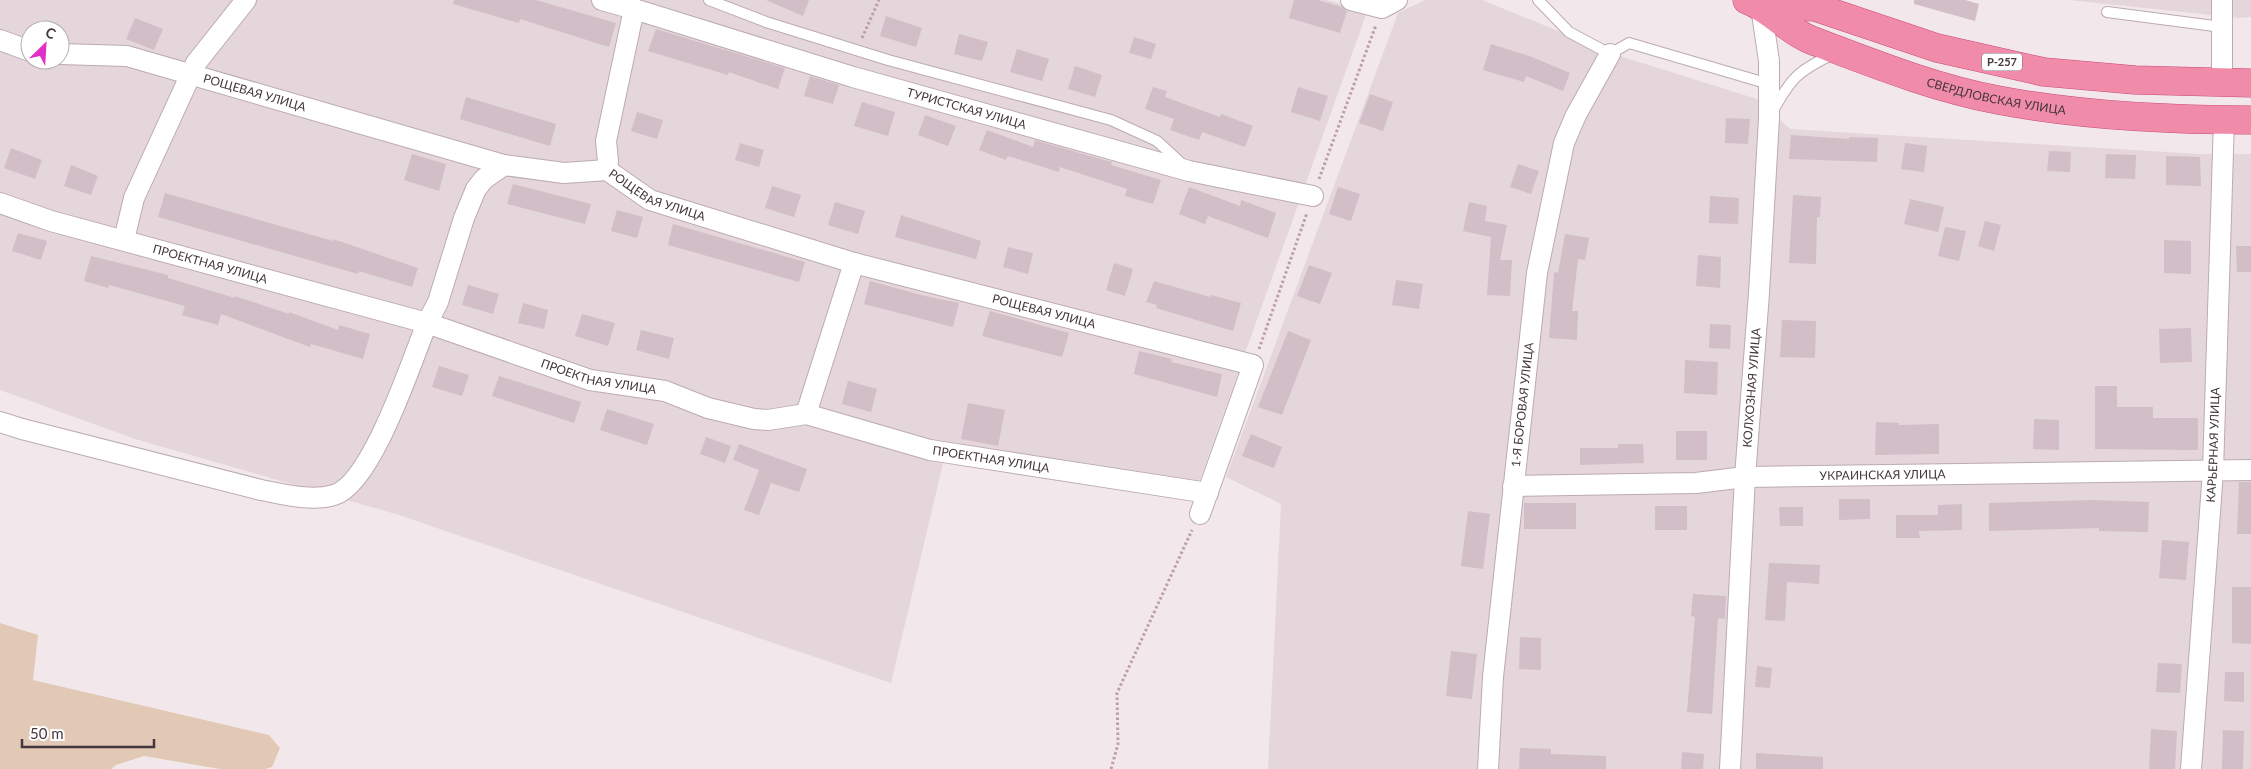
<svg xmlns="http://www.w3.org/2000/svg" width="2251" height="769" viewBox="0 0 2251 769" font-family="Lato,sans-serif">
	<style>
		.residential { fill: #e5d6db; fill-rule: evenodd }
		.green { fill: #e1c9b5 }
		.building { fill: #d2bec6 }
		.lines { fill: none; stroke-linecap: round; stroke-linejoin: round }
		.service-casing { stroke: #bcabb1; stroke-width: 12 }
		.minor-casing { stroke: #bcabb1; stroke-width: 22 }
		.trunk-casing { stroke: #ca4978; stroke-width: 29 }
		.path { stroke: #bc9ea9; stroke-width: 3; stroke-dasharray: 2.5 2.5; stroke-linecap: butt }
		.service { stroke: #fff; stroke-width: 10 }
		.minor { stroke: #fff; stroke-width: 20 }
		.trunk { stroke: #f08caa; stroke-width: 28 }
		.labels { text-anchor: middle; stroke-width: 4; stroke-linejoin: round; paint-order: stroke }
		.shield { fill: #fff; stroke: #7c7376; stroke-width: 1 }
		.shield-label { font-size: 11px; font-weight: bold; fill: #44373c }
		.street-label { font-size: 12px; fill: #44373c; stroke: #fff }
	</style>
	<rect width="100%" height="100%" fill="#f2e8eb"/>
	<g class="residential">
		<path d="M0,0H1327L1367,12L1199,482L947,447L891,683L399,515L135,439L0,390ZM30,30H60V60H30Z"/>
		<path d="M1425,0H1482L1620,56L1757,99L1790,129L2200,154H2251V769H1268L1281,504L1226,477L1398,13Z"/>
		<path d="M2069,0H2251V17L2239,18Z"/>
	</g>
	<path class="green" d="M0,623L38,635L33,680L269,735L280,748L272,767L265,769H220L144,756L116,765L111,769H0Z"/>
	<g class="building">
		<path d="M454,0H536L616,23L609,47L520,19L519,23L453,4Z"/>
		<path d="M766,0H809L803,16Z"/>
		<path d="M1294,0H1318L1342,7L1347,11L1340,33L1289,18Z"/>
		<path d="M1914,0H1965L1979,4L1975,21L1914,4Z"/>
		<path d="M886,16L922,28L916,47L880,36Z"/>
		<path d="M135,18L163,29L154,50L126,39Z"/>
		<path d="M656,29L785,68L778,89L729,72L728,75L648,51Z"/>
		<path d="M959,34L988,42L982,61L954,54Z"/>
		<path d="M1134,37L1156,44L1151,59L1129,53Z"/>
		<path d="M1491,44L1532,57L1570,73L1563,91L1526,76L1524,82L1483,70Z"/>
		<path d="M1017,49L1049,59L1042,81L1010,72Z"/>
		<path d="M1075,66L1102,75L1095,97L1068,89Z"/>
		<path d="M810,76L839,85L833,104L804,96Z"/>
		<path d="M1153,87L1167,91L1165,97L1220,117L1221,114L1253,126L1245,147L1202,132L1199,140L1170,130L1174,119L1145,109Z"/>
		<path d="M1298,87L1328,96L1320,121L1291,112Z"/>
		<path d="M1370,94L1393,102L1383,131L1359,123Z"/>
		<path d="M466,97L556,124L550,146L460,119Z"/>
		<path d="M862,102L895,112L888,136L854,126Z"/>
		<path d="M637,112L663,120L657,139L631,131Z"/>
		<path d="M925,115L956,126L948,146L918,135Z"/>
		<path d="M1726,118L1750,119L1748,144L1725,143Z"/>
		<path d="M987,130L1033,147L1035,140L1104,160L1112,162L1111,165L1161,180L1153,204L1125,196L1127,189L1060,167L1059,172L1008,156L1006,160L979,150Z"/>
		<path d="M1791,135L1849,139V137L1878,138L1877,162L1789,159Z"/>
		<path d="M740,143L764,150L759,167L735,160Z"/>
		<path d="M1905,143L1927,146L1924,172L1901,169Z"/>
		<path d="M11,148L42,160L35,179L4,168Z"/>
		<path d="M2049,151L2071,152L2070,172L2047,171Z"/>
		<path d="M412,154L446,164L439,191L404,180Z"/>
		<path d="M2106,154L2136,155L2135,179L2105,178Z"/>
		<path d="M2166,156L2200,157L2201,186L2166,185Z"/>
		<path d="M1518,164L1539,171L1531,194L1510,187Z"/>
		<path d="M71,165L98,176L91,195L64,186Z"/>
		<path d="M513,184L591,204L585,224L507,204Z"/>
		<path d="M772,186L801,195L794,217L765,208Z"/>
		<path d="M1189,187L1240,206L1241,200L1276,213L1268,238L1208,216L1205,224L1179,214Z"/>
		<path d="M1338,187L1360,194L1351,221L1329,214Z"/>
		<path d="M165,193L333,241V239L418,268L412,287L359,271L358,274L158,217Z"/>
		<path d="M1793,195L1821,197L1820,217H1817L1816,264L1789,263Z"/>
		<path d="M1710,196L1739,198L1738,224L1709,223Z"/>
		<path d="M1910,199L1944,207L1938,232L1904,224Z"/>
		<path d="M835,202L865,211L858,234L828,225Z"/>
		<path d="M1469,202L1487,206L1485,221L1507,225L1500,260H1512L1510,296L1487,295L1491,237L1463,231Z"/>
		<path d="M617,210L643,217L637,238L611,231Z"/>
		<path d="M901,215L981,241L976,259L895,237Z"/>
		<path d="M1985,221L2001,225L1994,251L1978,246Z"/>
		<path d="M673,224L805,262L799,282L668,245Z"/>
		<path d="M1945,227L1966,231L1959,261L1938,256Z"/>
		<path d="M18,233L47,241L41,260L12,251Z"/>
		<path d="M1565,234L1589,238L1585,260L1578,259L1572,311H1578L1577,340L1549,338L1554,272L1558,273Z"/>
		<path d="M2164,240L2191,241V274L2164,273Z"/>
		<path d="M2236,246H2251V272H2237Z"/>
		<path d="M1008,247L1033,253L1028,274L1003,267Z"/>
		<path d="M1698,255L1721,257L1720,288L1696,286Z"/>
		<path d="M91,256L168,275V278L235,298V296L289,314V312L338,330L339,325L370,334L363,359L311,344L310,347L221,314L218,325L182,315L185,306L109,285L108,288L84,281Z"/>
		<path d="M1114,263L1133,269L1125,296L1106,290Z"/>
		<path d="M1309,265L1332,273L1320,304L1297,296Z"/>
		<path d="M1396,280L1423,284L1419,309L1392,305Z"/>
		<path d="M870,281L925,296L959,303L953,327L864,304Z"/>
		<path d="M1154,281L1210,297L1211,295L1241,303L1233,331L1156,308L1157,305L1146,302Z"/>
		<path d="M468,285L499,294L493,314L462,305Z"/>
		<path d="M523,303L548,310L544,329L518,323Z"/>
		<path d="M990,311L1069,333L1062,357L982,336Z"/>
		<path d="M582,314L615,323L608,346L575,336Z"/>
		<path d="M1782,320L1816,321L1815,358L1780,357Z"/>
		<path d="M1710,324L1731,325L1730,349L1709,348Z"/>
		<path d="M2191,328L2192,362L2160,363L2159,329Z"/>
		<path d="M641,330L674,338L669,359L636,350Z"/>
		<path d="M1288,331L1311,340L1282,415L1258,407Z"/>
		<path d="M1139,351L1172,359L1171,362L1222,374L1217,397L1134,374Z"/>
		<path d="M1685,360L1718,362L1717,395L1684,393Z"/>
		<path d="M439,366L469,375L462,396L432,387Z"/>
		<path d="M499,376L581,402L574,423L492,396Z"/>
		<path d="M848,381L877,389L871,412L842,404Z"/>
		<path d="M2095,386H2117V407H2153V418H2198V450L2095,449Z"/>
		<path d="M968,403L1005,410L998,446L961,439Z"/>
		<path d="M607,409L654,424L647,445L600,430Z"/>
		<path d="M2034,419L2059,420V450L2033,449Z"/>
		<path d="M1876,422L1899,423V425L1939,424V454L1875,455Z"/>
		<rect x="1676" y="431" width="31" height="29"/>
		<path d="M1251,434L1282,447L1274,468L1242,456Z"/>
		<path d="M706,437L731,446L725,463L700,454Z"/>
		<path d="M739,444L807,469L799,492L771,483L759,515L744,510L759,470L733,460Z"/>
		<path d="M1618,444H1643L1644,463L1580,465V448H1618Z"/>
		<path d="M2239,482H2251V534H2237Z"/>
		<path d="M1839,499H1870V519L1839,520Z"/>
		<path d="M2093,500L2149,502L2148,532L2099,531V528L1989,531V503Z"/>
		<rect x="1524" y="503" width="52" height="26"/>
		<path d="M1962,504V530L1919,531L1920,538H1896V515H1938V505Z"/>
		<rect x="1655" y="506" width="32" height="24"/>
		<path d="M1779,507H1803V526H1780Z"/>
		<path d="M1468,511L1490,514L1483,569L1461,566Z"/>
		<path d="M2162,540L2189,542L2186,580L2159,578Z"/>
		<path d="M1769,563L1820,565L1819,584L1787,582L1785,621L1765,620Z"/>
		<path d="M2232,587H2251V644L2232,643Z"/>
		<path d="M1693,594L1726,596L1725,619L1718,618L1712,714L1687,712L1695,617L1691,616Z"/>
		<path d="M1520,637L1541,638V670L1519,669Z"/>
		<path d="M1451,651L1477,654L1472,699L1446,696Z"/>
		<path d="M2158,663L2182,664L2180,693L2156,692Z"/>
		<path d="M1757,666L1772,668L1770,688L1755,687Z"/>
		<path d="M2225,672H2244V702L2224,701Z"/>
		<path d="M2151,729L2177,731L2175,769H2149Z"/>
		<path d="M2223,730L2244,731L2243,769H2222Z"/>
		<path d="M1520,748L1551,749V754L1606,756V769H1519Z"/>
		<path d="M1682,752L1704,754L1703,769H1681Z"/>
		<path d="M1756,753L1823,757V769H1756Z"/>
	</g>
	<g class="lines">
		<g class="service-casing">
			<g id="service">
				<path d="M709,0L766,22L888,60L1111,120L1157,141L1183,165"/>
				<path d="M1538,0L1569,32L1610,54L1629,43L1769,84"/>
				<path d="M2107,12L2222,27"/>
				<path d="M1773,111C1791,78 1798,71 1833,54"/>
			</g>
		</g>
		<g class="minor-casing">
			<g id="minor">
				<path d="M602,0L634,9L606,141L608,161L607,170"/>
				<path id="s1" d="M628,0L634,9L853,77L1189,171L1313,196"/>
				<path d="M1351,0L1382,8L1397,0"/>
				<path d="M2222,0V83"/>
				<path d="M0,40L30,51"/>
				<path id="s2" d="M60,54L127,56L504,165L564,173L607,170L650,200L854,263L1253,365L1200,514"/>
				<path id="s3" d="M0,203L51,221L427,323L590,380L665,391L708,408L754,419L768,420L806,414L930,450L1208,493"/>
				<path d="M124,240L134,198L196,63L246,0"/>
				<path d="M806,414L854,263"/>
				<path d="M0,422L22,429L261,490C283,494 311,502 334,495C372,484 412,360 427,323L438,302L464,218L476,189L484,179L504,165"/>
				<path id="s4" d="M1513,486L1696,483L1745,477L2251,470"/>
				<path id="s5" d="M1488,769L1493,677L1537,273L1564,143L1576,115L1610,54"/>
				<path id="s6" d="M1730,769L1745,477L1759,293L1769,118V61L1760,0"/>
				<path id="s7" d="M2191,769L2213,471L2224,120"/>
			</g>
		</g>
		<g class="trunk-casing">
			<g id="trunk">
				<path id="s8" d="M1747,0C1771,9 1788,31 1811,40C1872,63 1934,88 1998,100C2082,116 2166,120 2251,120"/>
				<path d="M1761,5L1815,7L1937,48L2044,72L2135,80L2251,83"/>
			</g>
		</g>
		<g class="path">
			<path d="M862,38L879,0"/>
			<path d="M1319,179L1376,25"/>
			<path d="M1259,349L1307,213"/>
			<path d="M1111,769L1118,744L1117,693L1192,530"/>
		</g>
		<use href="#service" class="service"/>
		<use href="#minor" class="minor"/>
		<use href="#trunk" class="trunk"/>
	</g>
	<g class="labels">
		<rect class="shield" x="1982" y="53.5" width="40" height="17" rx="4"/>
		<g class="shield-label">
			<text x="2002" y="66">Р-257</text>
		</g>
		<g class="street-label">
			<text dy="4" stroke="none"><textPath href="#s2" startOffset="200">РОЩЕВАЯ УЛИЦА</textPath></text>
			<text dy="4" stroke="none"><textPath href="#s8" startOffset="270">СВЕРДЛОВСКАЯ УЛИЦА</textPath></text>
			<text dy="4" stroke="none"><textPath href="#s1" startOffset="358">ТУРИСТСКАЯ УЛИЦА</textPath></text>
			<text dy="4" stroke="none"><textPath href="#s2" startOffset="620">РОЩЕВАЯ УЛИЦА</textPath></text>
			<text dy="4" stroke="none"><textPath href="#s3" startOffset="219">ПРОЕКТНАЯ УЛИЦА</textPath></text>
			<text dy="4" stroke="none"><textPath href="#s2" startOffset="1025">РОЩЕВАЯ УЛИЦА</textPath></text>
			<text dy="4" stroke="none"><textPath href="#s3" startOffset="624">ПРОЕКТНАЯ УЛИЦА</textPath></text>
			<text dy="4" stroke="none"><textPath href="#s6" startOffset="382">КОЛХОЗНАЯ УЛИЦА</textPath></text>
			<text dy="4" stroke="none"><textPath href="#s5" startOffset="366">1-Я БОРОВАЯ УЛИЦА</textPath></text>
			<text dy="4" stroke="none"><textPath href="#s7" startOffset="325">КАРЬЕРНАЯ УЛИЦА</textPath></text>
			<text dy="4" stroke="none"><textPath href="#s3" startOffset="1029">ПРОЕКТНАЯ УЛИЦА</textPath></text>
			<text dy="4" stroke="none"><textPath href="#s4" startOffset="370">УКРАИНСКАЯ УЛИЦА</textPath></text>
		</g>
	</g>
	<g transform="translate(45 45) rotate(25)"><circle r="24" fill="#ffffff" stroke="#b4afb1"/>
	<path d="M0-4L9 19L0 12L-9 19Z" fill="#e030c5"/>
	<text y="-8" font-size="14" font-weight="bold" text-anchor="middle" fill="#44373c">С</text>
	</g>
	<path d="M22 739v8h132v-8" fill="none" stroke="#44373c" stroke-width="2.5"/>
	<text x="30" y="739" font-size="15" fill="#44373c" stroke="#ffffff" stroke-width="4" paint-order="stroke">50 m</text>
</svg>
